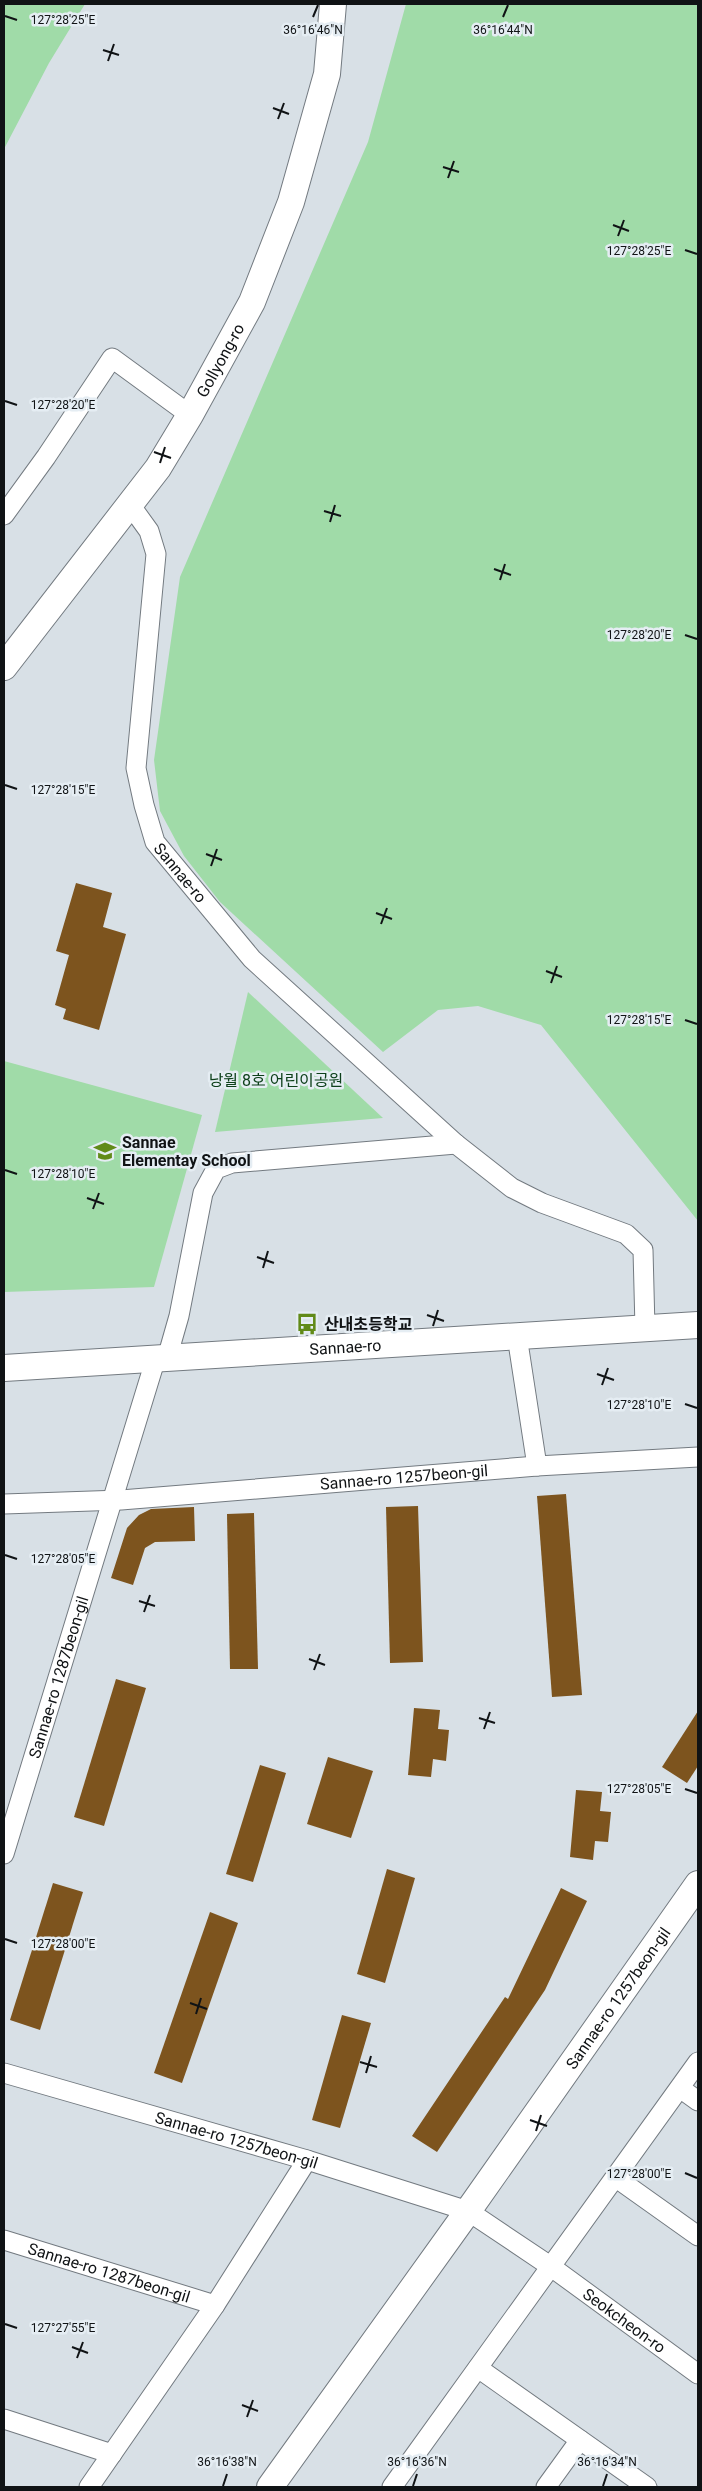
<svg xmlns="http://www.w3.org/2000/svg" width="702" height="2491" viewBox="0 0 702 2491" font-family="Roboto,'Noto Sans KR',sans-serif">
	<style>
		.green { fill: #a0dba8 }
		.building { fill: #7d541e }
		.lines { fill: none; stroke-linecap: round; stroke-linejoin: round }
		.street-casing { stroke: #737a80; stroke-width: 21 }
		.secondary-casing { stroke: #737a80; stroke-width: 28 }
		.street { stroke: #fff; stroke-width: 19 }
		.secondary { stroke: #fff; stroke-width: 26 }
		.ticks { fill: none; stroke: #101315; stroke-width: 2 }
		.labels { text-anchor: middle; stroke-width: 5; stroke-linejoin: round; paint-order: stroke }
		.street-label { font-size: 16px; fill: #101315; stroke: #e5edf3 }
		.park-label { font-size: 16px; fill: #0d401a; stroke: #e5edf3 }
		.poi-label { font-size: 16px; font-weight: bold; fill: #101315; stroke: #e5edf3; text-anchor: start }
		.ticks-label { font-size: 12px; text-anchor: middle; fill: #101315; stroke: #e5edf3; stroke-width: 5; stroke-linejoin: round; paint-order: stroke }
	</style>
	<rect width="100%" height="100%" fill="#d8e0e6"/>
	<g class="green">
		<path d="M4,4H85L49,63L4,149Z"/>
		<path d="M406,4H698V1221L541,1025L478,1006L438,1010L383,1052L220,902L184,856L160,811L154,760L180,577L368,142Z"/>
		<path d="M248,992L383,1118L215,1132Z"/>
		<path d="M4,1061L202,1115L154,1287L4,1292Z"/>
	</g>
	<g class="building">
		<path d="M76,883L112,893L103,927L126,934L99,1030L63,1019L66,1009L55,1005L69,955L56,951Z"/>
		<path d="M566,1494L582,1695L552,1697L537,1496Z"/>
		<path d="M418,1506L423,1662L390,1663L386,1507Z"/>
		<path d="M194,1507L195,1541L155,1542L145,1548L133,1585L111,1578L127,1528L139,1515L151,1509Z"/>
		<path d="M254,1513L258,1669H230L227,1514Z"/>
		<path d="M116,1679L146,1688L104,1826L74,1817Z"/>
		<path d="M414,1708L440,1710L438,1729L449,1730L446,1761L433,1759L431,1777L408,1775Z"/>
		<path d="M698,1711V1766L687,1783L662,1767Z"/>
		<path d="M328,1757L373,1771L351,1838L307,1824Z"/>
		<path d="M260,1765L286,1773L253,1882L226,1874Z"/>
		<path d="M576,1790L602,1792L600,1811L611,1812L608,1842L595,1841L593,1860L570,1857Z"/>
		<path d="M387,1869L415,1878L385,1983L357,1974Z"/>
		<path d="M53,1883L83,1892L40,2030L10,2020Z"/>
		<path d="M561,1888L587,1901L545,1990L437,2152L412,2136L505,1997L508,1999Z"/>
		<path d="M210,1912L238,1923L182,2083L154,2073Z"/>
		<path d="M342,2015L371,2023L340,2128L312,2120Z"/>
	</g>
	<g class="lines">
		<g class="street-casing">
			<g id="street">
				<path id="s1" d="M131,506L149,531L156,554L136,768L144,805L155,842L252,959L456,1144L512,1188L542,1203L626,1234L643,1250L645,1328"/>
				<path d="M4,515L46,457L112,358L190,415"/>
				<path d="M517,1336L537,1466"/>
				<path id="s2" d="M4,1504L121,1500L537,1466L698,1457"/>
				<path id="s3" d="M4,1854L155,1361L167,1358L179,1316L203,1193L216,1169L232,1163L456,1144"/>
				<path id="s4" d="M4,2073L307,2160L468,2211L550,2266L698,2374"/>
				<path d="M680,2088L698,2101"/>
				<path d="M615,2177L698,2236"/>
				<path id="s5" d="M4,2240L215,2305"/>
				<path d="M478,2368L647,2487"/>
				<path d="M4,2419L112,2454"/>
				<path d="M89,2487L215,2305L307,2160"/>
				<path d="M392,2487L698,2062"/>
				<path d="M546,2487L580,2440"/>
			</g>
		</g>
		<g class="secondary-casing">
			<g id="secondary">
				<path id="s6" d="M4,667L158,468L190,415L252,302L291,202L327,74L333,4"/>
				<path id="s7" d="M4,1368L698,1325"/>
				<path id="s8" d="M270,2487L468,2211L698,1884"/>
			</g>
		</g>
		<use href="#street" class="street"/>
		<use href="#secondary" class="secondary"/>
	</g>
	<path class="ticks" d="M5,16L17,20M313,17L318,5M503,17L508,5M103,50L119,55M108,61L114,44M273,108L289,114M278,119L284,103M443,167L459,172M448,178L454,161M613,225L629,231M618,236L624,220M685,250L697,254M5,401L17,405M154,452L171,458M160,463L165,447M324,511L341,516M330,522L335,505M494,569L511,575M500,580L505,564M685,635L697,639M5,785L17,789M206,854L222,860M211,866L217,849M376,913L392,919M381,924L387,908M546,971L562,977M551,983L557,966M685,1020L697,1024M5,1170L17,1174M87,1198L104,1204M93,1209L99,1193M257,1257L274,1263M263,1268L268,1251M427,1315L444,1321M433,1326L438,1310M597,1374L614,1380M602,1385L608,1368M685,1404L697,1408M5,1555L17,1559M139,1601L155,1606M144,1612L150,1595M309,1659L325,1665M314,1670L320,1654M479,1718L495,1723M484,1729L490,1712M685,1789L697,1793M5,1939L17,1943M190,2003L207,2009M196,2014L201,1998M360,2062L377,2067M366,2073L371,2056M530,2120L547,2126M536,2131L541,2115M685,2173L697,2178M5,2324L17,2328M72,2347L88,2353M77,2358L83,2342M242,2405L258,2411M247,2417L253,2400M223,2486L227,2474M413,2486L417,2474M603,2486L607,2474"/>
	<defs>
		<g id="school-bare" transform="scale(1.725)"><path d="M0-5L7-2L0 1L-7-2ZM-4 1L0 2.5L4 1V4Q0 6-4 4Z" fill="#618a18" stroke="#e5edf3" stroke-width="2.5" paint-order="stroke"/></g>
		<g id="bus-bare" transform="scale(1.725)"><path d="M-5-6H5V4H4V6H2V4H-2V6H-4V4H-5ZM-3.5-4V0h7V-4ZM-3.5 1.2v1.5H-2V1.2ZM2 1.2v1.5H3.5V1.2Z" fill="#618a18" stroke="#e5edf3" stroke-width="2.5" paint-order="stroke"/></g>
	</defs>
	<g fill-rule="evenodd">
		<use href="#school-bare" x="105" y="1151"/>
		<use href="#bus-bare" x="307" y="1324"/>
	</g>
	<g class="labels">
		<g class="street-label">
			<text dy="6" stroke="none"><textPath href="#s6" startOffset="376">Gollyong-ro</textPath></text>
			<text dy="6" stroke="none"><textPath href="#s1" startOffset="386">Sannae-ro</textPath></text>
			<text dy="6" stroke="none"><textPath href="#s7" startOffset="342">Sannae-ro</textPath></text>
			<text dy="6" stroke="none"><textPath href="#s2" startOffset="401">Sannae-ro 1257beon-gil</textPath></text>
			<text dy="6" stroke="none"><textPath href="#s3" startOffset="185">Sannae-ro 1287beon-gil</textPath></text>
			<text dy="6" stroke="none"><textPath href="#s8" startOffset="600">Sannae-ro 1257beon-gil</textPath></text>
			<text dy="6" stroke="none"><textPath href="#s4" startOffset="242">Sannae-ro 1257beon-gil</textPath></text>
			<text dy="6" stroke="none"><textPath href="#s5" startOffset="110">Sannae-ro 1287beon-gil</textPath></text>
			<text dy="6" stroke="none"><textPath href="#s4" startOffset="675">Seokcheon-ro</textPath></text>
		</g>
		<g class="park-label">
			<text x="276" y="1086">낭월 8호 어린이공원</text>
		</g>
		<g class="poi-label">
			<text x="122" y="1148">Sannae<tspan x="122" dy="18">Elementay School</tspan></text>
			<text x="324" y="1330">산내초등학교</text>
		</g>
	</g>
	<g class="ticks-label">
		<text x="63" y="24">127°28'25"E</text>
		<text x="313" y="34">36°16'46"N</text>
		<text x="503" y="34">36°16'44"N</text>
		<text x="639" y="255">127°28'25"E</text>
		<text x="63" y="409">127°28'20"E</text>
		<text x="639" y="639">127°28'20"E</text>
		<text x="63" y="794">127°28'15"E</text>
		<text x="639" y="1024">127°28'15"E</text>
		<text x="63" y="1178">127°28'10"E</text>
		<text x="639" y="1409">127°28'10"E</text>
		<text x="63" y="1563">127°28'05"E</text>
		<text x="639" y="1793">127°28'05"E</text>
		<text x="63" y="1948">127°28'00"E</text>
		<text x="639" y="2178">127°28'00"E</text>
		<text x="63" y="2332">127°27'55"E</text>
		<text x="227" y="2466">36°16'38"N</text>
		<text x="417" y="2466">36°16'36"N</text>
		<text x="607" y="2466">36°16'34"N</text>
	</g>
	<rect width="702" height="2491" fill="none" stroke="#101315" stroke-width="10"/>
</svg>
